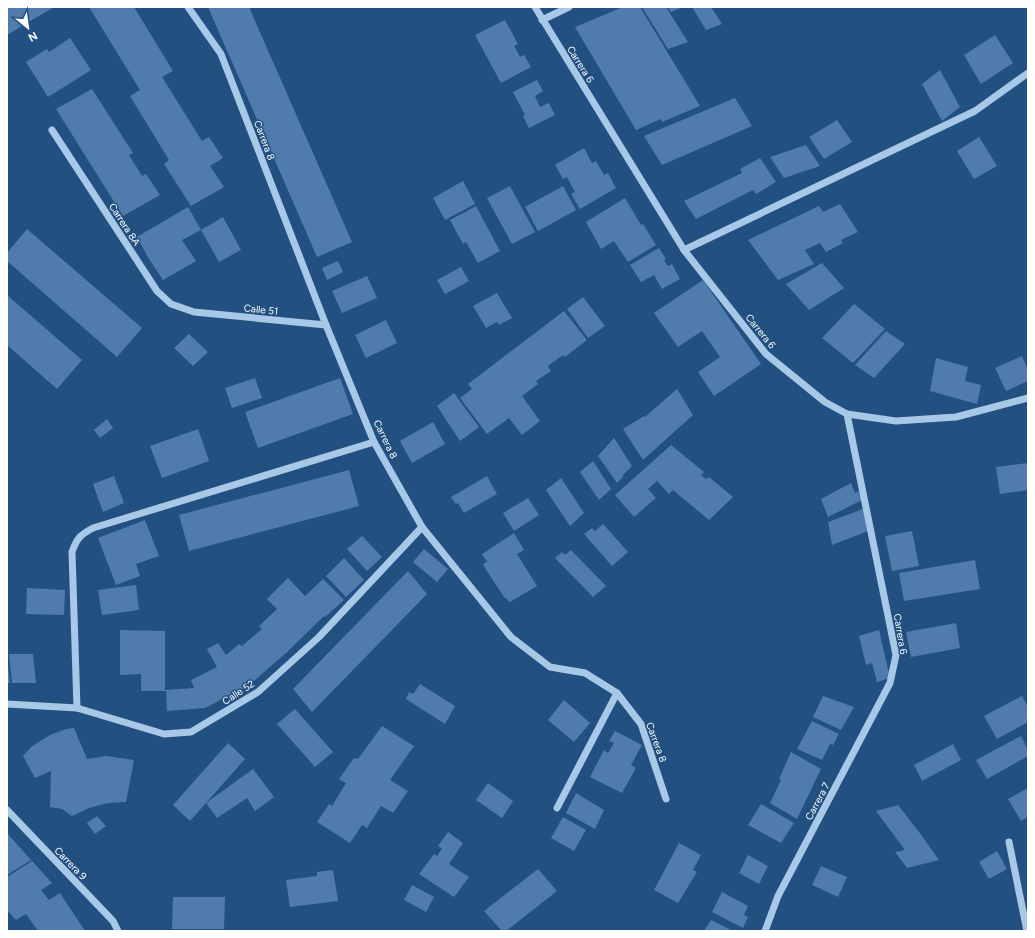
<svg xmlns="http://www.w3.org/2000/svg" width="1035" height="938" viewBox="0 0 1035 938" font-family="Figtree,sans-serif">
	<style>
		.building { fill: #4f7cac }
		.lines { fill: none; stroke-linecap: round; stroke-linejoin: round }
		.minor { stroke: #a8c8e7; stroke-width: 7 }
		.labels { text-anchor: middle; stroke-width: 3; stroke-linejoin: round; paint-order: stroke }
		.street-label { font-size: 10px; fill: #fff; stroke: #225081 }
	</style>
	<rect width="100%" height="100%" fill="#225081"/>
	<g class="building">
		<path d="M7,7H54L7,35Z"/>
		<path d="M89,7H134L173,71L162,77L202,141L209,137L223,158L210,166L224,187L191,206L164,164L169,160L130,96L140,90Z"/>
		<path d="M208,7H249L352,242L317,257Z"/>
		<path d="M623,7H640L700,106L662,122L661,119L636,130L575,27Z"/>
		<path d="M642,7H666L688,42L668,49Z"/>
		<path d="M668,7H683L671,12Z"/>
		<path d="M692,7H711L722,24L706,30Z"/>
		<path d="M505,20L518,44L514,46L517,51L520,57L524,55L531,67L501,83L475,35Z"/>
		<path d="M995,35L1013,63L981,84L964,55Z"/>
		<path d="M70,38L91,70L48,97L26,62L47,49L49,52Z"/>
		<path d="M940,70L960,107L942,121L922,84Z"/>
		<path d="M537,80L543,91L535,96L540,107L549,103L555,115L529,128L523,116L525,115L513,92Z"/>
		<path d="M92,89L133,153L129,155L142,176L146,174L160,195L123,216L56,109Z"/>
		<path d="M735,98L752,126L662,165L644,136Z"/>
		<path d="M837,120L852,142L824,159L809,137Z"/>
		<path d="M979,137L997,166L974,179L957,151Z"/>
		<path d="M806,145L820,166L784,178L770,157Z"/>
		<path d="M584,148L592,163L596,161L604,175L608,173L616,188L580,209L571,194L575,192L567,177L563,179L555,165Z"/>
		<path d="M760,158L776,182L756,194L753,190L696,219L684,201L742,173L740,169Z"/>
		<path d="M463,181L475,204L445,220L433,198Z"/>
		<path d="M510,186L535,232L512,244L487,198Z"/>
		<path d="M563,186L576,210L538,231L525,207Z"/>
		<path d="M625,198L641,225L643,224L656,245L628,262L614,241L601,249L586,222Z"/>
		<path d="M840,204L858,232L841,240L843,243L826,252L820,243L805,250L814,264L778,280L748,240L819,206L823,212Z"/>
		<path d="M476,206L500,251L478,263L466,242L463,244L450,220Z"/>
		<path d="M188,207L201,230L182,240L196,261L163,280L149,259L137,237Z"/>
		<path d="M223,217L241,250L219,262L201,230Z"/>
		<path d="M27,229L142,328L117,357L7,261V253Z"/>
		<path d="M659,248L666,259L664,260L668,266L672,264L680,279L662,289L654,275L641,282L630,265Z"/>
		<path d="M338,261L343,272L327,280L322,268Z"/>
		<path d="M822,263L844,288L809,310L786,284Z"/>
		<path d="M461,267L469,281L445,294L437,280Z"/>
		<path d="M367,276L377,298L342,313L332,291Z"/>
		<path d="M703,280L761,364L714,396L698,372L720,357L702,331L678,347L654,313Z"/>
		<path d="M497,293L512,318L499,325L497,322L486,328L473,306Z"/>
		<path d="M7,295L82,360L57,389L7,345Z"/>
		<path d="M583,297L605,326L588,338L567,309Z"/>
		<path d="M854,304L885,329L853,363L822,338Z"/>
		<path d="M564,311L587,340L565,357L563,355L548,366L551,371L536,381L538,384L522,396L540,421L522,435L509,418L487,434L460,398L472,389L468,384Z"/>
		<path d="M386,320L397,343L366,358L355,335Z"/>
		<path d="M886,331L905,344L874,378L855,365Z"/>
		<path d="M189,334L208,352L193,366L174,348Z"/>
		<path d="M1022,356L1028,370V381L1006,391L995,368Z"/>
		<path d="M936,358L968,367L965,381L981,385L977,404L930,391Z"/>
		<path d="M255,378L262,398L232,408L225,388Z"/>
		<path d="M340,378L353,414L258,448L245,412Z"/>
		<path d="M677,389L693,415L643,460L623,429L644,416L645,417Z"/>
		<path d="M454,393L479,427L460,441L437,406Z"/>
		<path d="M107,419L113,428L100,438L94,430Z"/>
		<path d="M433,422L445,444L412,463L400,441Z"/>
		<path d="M198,429L209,461L162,478L150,446Z"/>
		<path d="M614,438L632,466L623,475V477L617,483L598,456Z"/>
		<path d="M671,445L704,472L701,475L706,479L709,477L733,497L709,520L673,490L669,494L657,481L648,489L656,498L634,517L615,495Z"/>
		<path d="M593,461L611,489L599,500L580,472Z"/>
		<path d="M1028,463V490L1000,494L996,467Z"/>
		<path d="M349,470L359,506L189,551L179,515Z"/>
		<path d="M114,476L124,503L103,512L93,484Z"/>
		<path d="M487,476L497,494L464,513L458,503L456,504L451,497Z"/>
		<path d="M561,478L584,513L570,526L546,490Z"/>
		<path d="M851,483L855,493L858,491L862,500L828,517L821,499Z"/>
		<path d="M528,498L539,515L514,531L503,513Z"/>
		<path d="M863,509L868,531L832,545L828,522Z"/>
		<path d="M145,520L159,556L136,564L140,576L116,585L98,538Z"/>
		<path d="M603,524L628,552L612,566L584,534L592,528L595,531Z"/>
		<path d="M912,531L919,566L892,571L885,536Z"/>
		<path d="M514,533L524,550L517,554L537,586L510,602L504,597L485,568L483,564L487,562L482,554Z"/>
		<path d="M362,536L382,557L367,571L347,549Z"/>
		<path d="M424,549L448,569L437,582L413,562Z"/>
		<path d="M571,550L606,586L593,597L555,558L562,552L565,555Z"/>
		<path d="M344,558L364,580L346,597L326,576Z"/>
		<path d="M975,560L980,589L904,601L899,573Z"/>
		<path d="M408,571L427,594L312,712L293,689Z"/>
		<path d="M288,578L305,596L323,579L344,600L325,617L324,616L285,654L248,686L240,690L205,708L167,711L166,691H141V674L120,675V630L165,631V690L194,688L191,680L217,667L207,649L218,643L226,655L239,644L242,646L262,629L259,626L277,609L267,599Z"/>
		<path d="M136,585L139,610L102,615L98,590Z"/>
		<path d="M27,588L65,590L64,615L26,614Z"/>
		<path d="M956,623L960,648L911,657L906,632Z"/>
		<path d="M879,630L890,678L877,682L872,663L866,665L859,636Z"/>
		<path d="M9,654H33L36,683H12Z"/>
		<path d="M7,664H8L10,683H7Z"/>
		<path d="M420,684L455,706L445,724L406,699L409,692L413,694Z"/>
		<path d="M823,696L854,707L841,730L813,717Z"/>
		<path d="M1022,696L1028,707V722L997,739L984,716Z"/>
		<path d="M564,700L590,723L574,742L548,720Z"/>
		<path d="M295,709L333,752L315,767L277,724Z"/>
		<path d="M812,721L839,734L833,745L830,744L822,760L797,749Z"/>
		<path d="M382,726L414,746L390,780L408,791L393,813L381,806L367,828L362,825L350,843L317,822L329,804L332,806L346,783L339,779L354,758L358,759Z"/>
		<path d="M74,728L87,759L106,756L134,760L126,802L108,803L89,808L72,816L62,809L50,807L51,771L35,778L23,756L31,747L50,735L66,729Z"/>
		<path d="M615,731L642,745L631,765L636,768L622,793L590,777L604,750L608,753L614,743L609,741Z"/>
		<path d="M1021,736L1028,750V756L987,779L976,760Z"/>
		<path d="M228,743L245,759L190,821L173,805Z"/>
		<path d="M953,744L961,760L922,781L914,765Z"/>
		<path d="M791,752L821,769L797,819L770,803L781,780L779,779Z"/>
		<path d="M253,769L274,797L255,811L247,798L217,818L206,803Z"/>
		<path d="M488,783L513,801L502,818L476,800Z"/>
		<path d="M1028,788V817L1021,821L1008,799Z"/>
		<path d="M576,793L604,810L595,829L566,813Z"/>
		<path d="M761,804L794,823L781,843L748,825Z"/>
		<path d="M898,805L919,832L939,860L907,868L895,852L905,850L876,811Z"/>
		<path d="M97,816L106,826L95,834L87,823Z"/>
		<path d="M563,817L586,830L574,851L551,838Z"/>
		<path d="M448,832L463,843L449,864L469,877L454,897L419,874L434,854L437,856L442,849L438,846Z"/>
		<path d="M7,833L31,860L7,875Z"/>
		<path d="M679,843L701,855L693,870L697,872L678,903L654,890Z"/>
		<path d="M997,851L1007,869L989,879L979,862Z"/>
		<path d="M748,855L768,866L759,884L739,873Z"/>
		<path d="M32,861L52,883L41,890L49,900L60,893L85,931H38L26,914L16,920L7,910V877Z"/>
		<path d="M821,866L847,877L838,897L812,885Z"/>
		<path d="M538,869L557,891L506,931H502L484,911Z"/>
		<path d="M333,870L338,901L290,907L286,880L317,876V872Z"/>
		<path d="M412,885L434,897L426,912L404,900Z"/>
		<path d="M722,892L748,906L744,915L748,917L743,928L712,912Z"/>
		<path d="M173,897H225L224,929H172Z"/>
		<path d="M711,920L733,931H704Z"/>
	</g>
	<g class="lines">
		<g class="minor">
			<path d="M188,7L221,54L326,325L374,442L422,527L511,637L550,667L585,673L617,693L641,724L666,799"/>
			<path d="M535,7L684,250L766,354L825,402L847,414L896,421L956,417L1028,398"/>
			<path d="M542,20L569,7"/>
			<path d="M52,130L157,291L171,304L194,312L326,325"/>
			<path d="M684,250L975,111L1028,73"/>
			<path d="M7,704L77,708L164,734L191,732L258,692L319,637L422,527"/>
			<path d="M77,708L72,552C77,538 80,535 93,528L374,442"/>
			<path d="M557,808L617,693"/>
			<path d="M7,810L113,921L118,931"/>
			<path d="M1009,842L1027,931"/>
			<path d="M765,931L778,896L890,683L896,655L847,414"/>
		</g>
	</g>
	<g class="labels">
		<g class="street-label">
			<text transform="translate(581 64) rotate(58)" y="4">Carrera 6</text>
			<text transform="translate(265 140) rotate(69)" y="4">Carrera 8</text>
			<text transform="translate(125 224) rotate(57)" y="4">Carrera 8A</text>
			<text transform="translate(261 309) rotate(6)" y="4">Calle 51</text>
			<text transform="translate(761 331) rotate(51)" y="4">Carrera 6</text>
			<text transform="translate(386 439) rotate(64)" y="4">Carrera 8</text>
			<text transform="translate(901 634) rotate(81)" y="4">Carrera 6</text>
			<text transform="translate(238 692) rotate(-33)" y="4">Calle 52</text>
			<text transform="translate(657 742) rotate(70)" y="4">Carrera 8</text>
			<text transform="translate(817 801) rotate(-62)" y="4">Carrera 7</text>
			<text transform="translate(71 863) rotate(46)" y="4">Carrera 9</text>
		</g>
	</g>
	<rect width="1035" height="938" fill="none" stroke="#ffffff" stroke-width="16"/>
	<g transform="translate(28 28) rotate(151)" stroke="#225081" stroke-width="3" paint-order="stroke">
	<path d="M0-3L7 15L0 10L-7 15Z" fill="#ffffff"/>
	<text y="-6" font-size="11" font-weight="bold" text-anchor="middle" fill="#ffffff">N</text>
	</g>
</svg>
